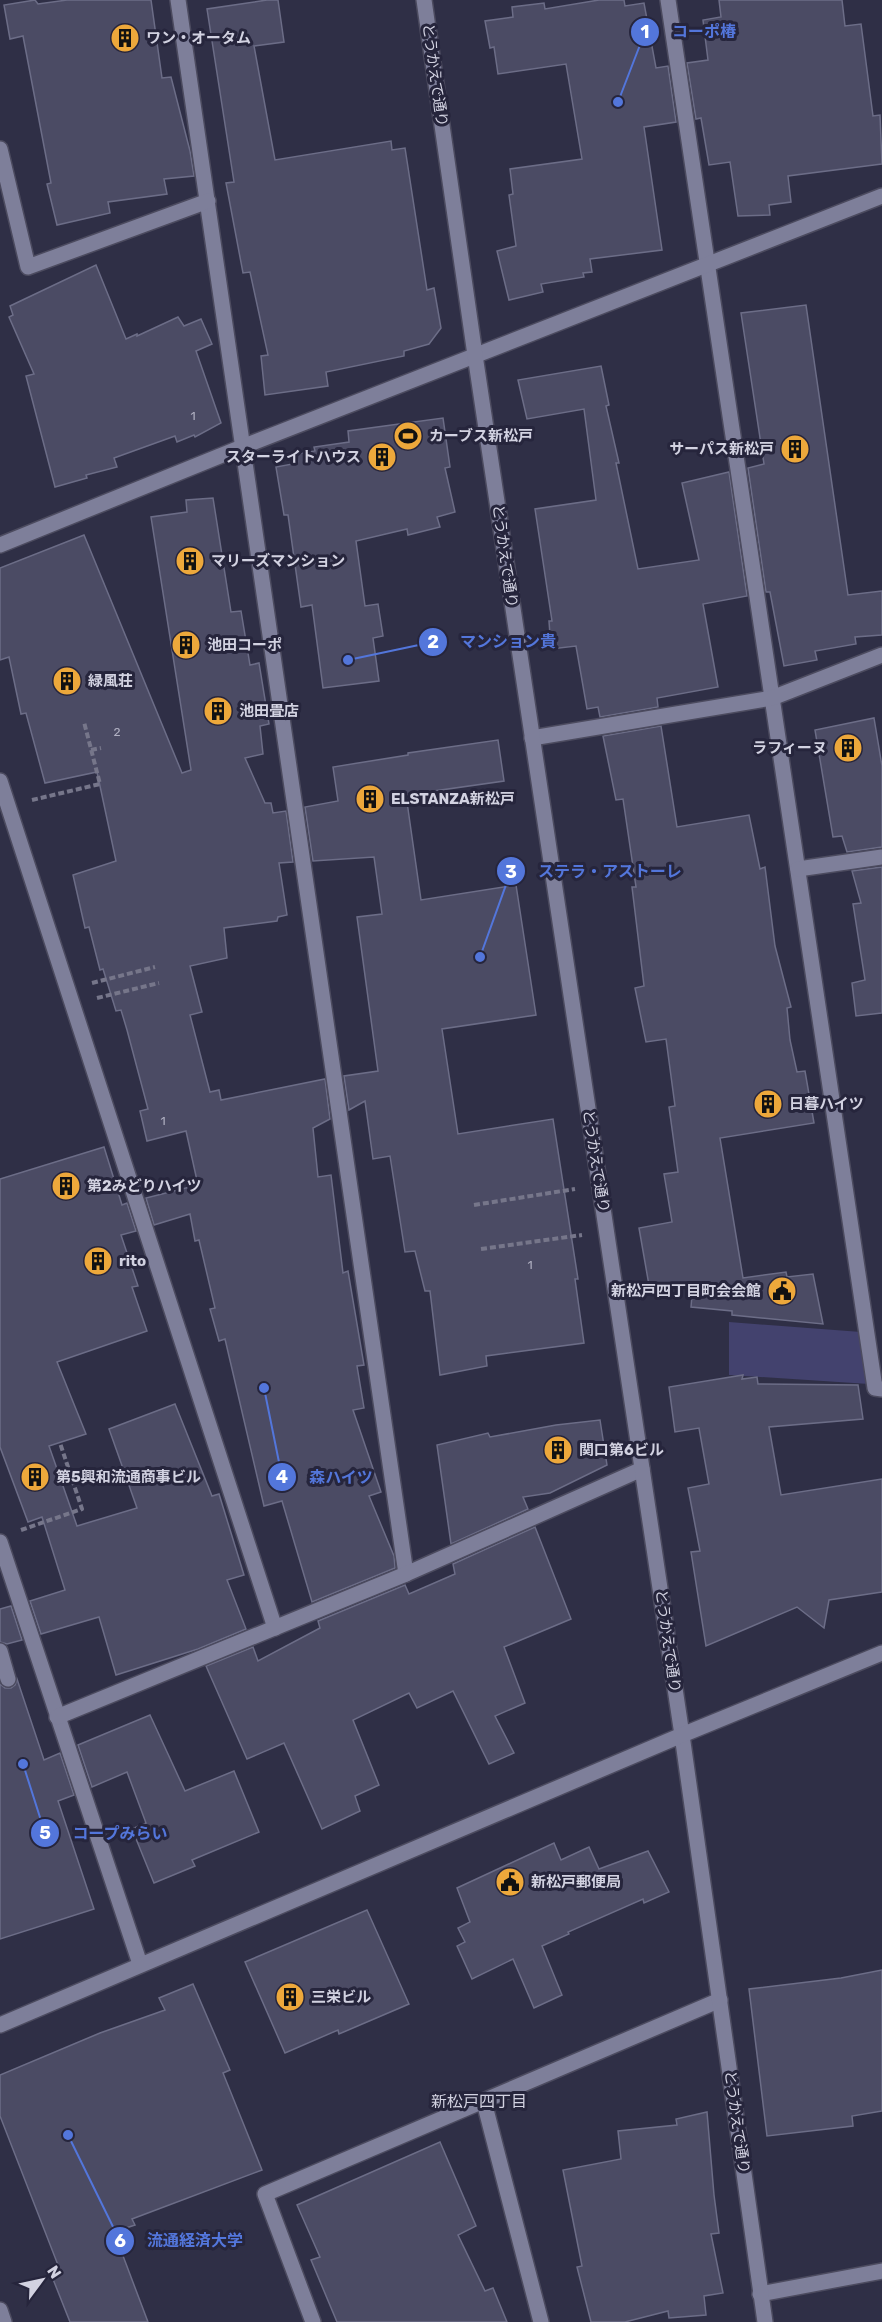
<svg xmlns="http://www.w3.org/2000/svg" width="882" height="2322" viewBox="0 0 882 2322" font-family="Rubik,'Noto Sans JP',sans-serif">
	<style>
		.green { fill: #43426e }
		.building { fill: #4b4b64; stroke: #6c6d87; stroke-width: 1.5 }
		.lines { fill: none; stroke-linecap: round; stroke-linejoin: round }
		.lane-casing { stroke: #4c4b5f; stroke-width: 18 }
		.street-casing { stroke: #4c4b5f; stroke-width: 18 }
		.secondary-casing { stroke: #4c4b5f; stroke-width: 18 }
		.path { stroke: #76768a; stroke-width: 4; stroke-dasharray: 6 3; stroke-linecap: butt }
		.lane { stroke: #7e7f9a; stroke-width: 15 }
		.street { stroke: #7e7f9a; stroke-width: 15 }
		.secondary { stroke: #7e7f9a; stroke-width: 15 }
		.labels { text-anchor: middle; stroke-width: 6; stroke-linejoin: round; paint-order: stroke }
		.number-label { font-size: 12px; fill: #b0b0c2 }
		.poi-label { font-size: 15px; font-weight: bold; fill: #d2d2e1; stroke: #26253c; text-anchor: start }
		.street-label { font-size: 15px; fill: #d2d2e1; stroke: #26253c }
		.neighbourhood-label { font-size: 16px; fill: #d2d2e1; stroke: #26253c }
		.leader { fill: none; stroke: #5376db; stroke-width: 2 }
		.callout-dot { fill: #5376db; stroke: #26253c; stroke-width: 2 }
		.mark-label { font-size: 18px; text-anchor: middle; font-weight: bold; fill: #fff }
		.callout-label { font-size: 16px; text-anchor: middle; font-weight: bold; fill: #5376db; stroke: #26253c; stroke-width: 6; stroke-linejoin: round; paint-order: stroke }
	</style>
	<rect width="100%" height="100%" fill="#2f2f46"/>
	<path class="green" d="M729,1322L861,1332L869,1384L729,1375Z"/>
	<g class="building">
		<path d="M35,0L38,4L67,0H151L162,78L171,77L190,151L194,176L164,179L167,194L108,202L110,213L57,225L47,184L51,183L23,36L10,39L4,5Z"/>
		<path d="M267,0H278L284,42L254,46L275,160L391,141L392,150L405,148L427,290L434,288L441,328L429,344L404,351V356L326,372L328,386L265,395L261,356L268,355L250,272L243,273L226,183L234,182L207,9Z"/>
		<path d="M599,0H624L625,6L644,3L656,68L668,66L676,122L644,127L662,250L590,259L592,272L583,273L584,277L541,284L543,292L509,300L497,251L516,246L509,195L513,194L510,169L582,159L566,64L498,74L494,47L490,48L485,21L513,17L512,7L544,3L545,9Z"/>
		<path d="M719,0H842L845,26L861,24L873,116L880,115L882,164L788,176L791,202L769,205L770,215L738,216L730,162L709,165L701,118L696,119L687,63L708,60L703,20L721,17Z"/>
		<path d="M96,265L126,339L137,334V336L178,317L184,326L201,319L212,344L196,351L221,423L195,437L194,435L177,442L175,436L114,458L117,467L86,475L87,478L55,487L26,376L34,374L9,317L13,315L10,306Z"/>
		<path d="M806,305L848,595L882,591V635L855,637L856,644L815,651L817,660L784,666L770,592H766L748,468L764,464L741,313Z"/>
		<path d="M601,366L609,405L606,406L619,463H616L638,569L699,560L682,483L729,472L747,596L703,604L718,687L657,698L658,707L600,717L598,707L587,709L576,646L551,649L549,621H552L535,509L596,500L584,409L527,419L518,380Z"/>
		<path d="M443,418L450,467L445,468L455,512L437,517L440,527L408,535L407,529L356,541L365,606L378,604L383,636L373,638L379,681L323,688L312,605L301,607L288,515H284L276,467L298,463L297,454L315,451L314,447L349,442L348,431Z"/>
		<path d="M213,498L231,612L241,611L250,665L259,663L269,724L260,726L263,754L245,758L265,803H271L273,813L286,811L293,862L279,863L287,915L278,917L277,921L224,928L227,958L190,966L202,1012L190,1015L210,1092L219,1090L221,1100L325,1079L330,1119L313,1128L318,1177L331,1175L343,1273L348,1271L364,1365L357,1366L364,1408L353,1410L381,1492L369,1496L394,1556L395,1568L312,1602L282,1501L264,1506L225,1339L219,1341L210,1309L215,1308L199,1240L195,1241L190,1214L154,1225L146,1198L198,1185L186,1131L147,1141L140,1111L148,1109L127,1030L121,1010L116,1011L103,969L100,970L89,927L85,928L73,875L116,861L97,772L45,783L26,713L21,714L9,657L0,660V568L84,535L182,773L191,770L151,517L187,512L186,500Z"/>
		<path d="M874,718L882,766V847L847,852L842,836L833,837L815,730Z"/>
		<path d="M661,726L677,827L749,815L760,869L765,867L775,946L791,1007L787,1008L790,1040L797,1072L805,1071L814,1123L720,1138L743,1278L786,1272L787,1277L813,1274L823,1324L732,1315V1311L691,1307L693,1284L650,1291L639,1228L672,1222L664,1174L678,1172L669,1107L675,1106L666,1039L646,1042L635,988L644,986L632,887H636L623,799L616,800L603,736Z"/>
		<path d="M498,740L504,781L406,795L421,900L516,885L536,1015L442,1029L458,1134L553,1119L578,1279H575L584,1343L486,1356L487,1366L440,1375L430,1291H425L415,1251L405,1252L390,1156L373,1159L365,1101L349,1110L344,1076L378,1071L357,917L382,914L374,857L313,861L305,807L338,801L333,767L408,755V753Z"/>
		<path d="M882,867V1013L856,1016L852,983L865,980L853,904L861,903L852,871Z"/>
		<path d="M104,1147L122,1205L127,1203L136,1231L121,1235L138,1286L132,1287L147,1331L57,1362L86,1434L49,1446L77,1526L137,1508L109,1429L175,1404L212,1496L219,1494L244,1575L227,1580L246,1629L198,1649L116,1675L99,1617L41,1634L30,1601L65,1590L42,1517L28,1522L0,1447V1179Z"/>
		<path d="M743,1375L742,1379L757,1377L758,1384L858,1385L863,1419L769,1427L781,1495L882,1479V1592L829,1600L824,1628L797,1607L706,1646L691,1552L700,1551L688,1488L709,1484L699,1428L675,1432L669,1387Z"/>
		<path d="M600,1420L607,1465L550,1493L523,1497L528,1509L451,1544L437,1445L488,1433L490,1437L556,1425Z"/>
		<path d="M535,1527L571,1619L504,1647L525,1703L495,1716L514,1753L489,1764L453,1691L417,1708L409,1693L353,1720L379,1785L355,1796L360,1811L322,1829L284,1743L247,1759L206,1666L253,1647L258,1661L320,1628L318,1621L405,1585L409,1594L455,1574L453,1564Z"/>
		<path d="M11,1606L22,1640L7,1644L0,1642V1609Z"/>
		<path d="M17,1679L44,1760L60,1753L74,1795L58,1801L94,1909L0,1939V1684L5,1688H11L15,1685Z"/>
		<path d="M150,1715L185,1791L234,1771L259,1832L192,1860L195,1866L154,1883L132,1829L146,1823L127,1772L92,1787L78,1745Z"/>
		<path d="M554,1843L561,1860L589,1847L599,1869L648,1851L669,1892L644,1903L643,1899L568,1932L569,1934L542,1946L562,1995L534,2008L513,1959L472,1979L457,1946L465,1942L458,1928L470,1922L457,1888Z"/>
		<path d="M367,1910L409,2004L339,2034L338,2030L285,2053L245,1962Z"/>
		<path d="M882,1970V2111L852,2116L853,2126L767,2136L749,1989L841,1978Z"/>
		<path d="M193,1984L230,2070L223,2073L262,2170L132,2219L135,2225L114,2232L148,2322H70L49,2269L58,2265L0,2116V2075L100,2033L165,2010L159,1998Z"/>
		<path d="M707,2112L714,2195L719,2233L711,2234L723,2293L704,2296L706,2315L669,2318L668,2311L625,2322H591L577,2267L582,2266L563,2170L621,2159L618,2131L677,2125L676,2119Z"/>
		<path d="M440,2142L476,2226L458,2235L485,2291L493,2288L507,2322H337L311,2260L320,2257L297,2205Z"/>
	</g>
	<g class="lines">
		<g class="lane-casing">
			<path id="lane" d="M0,1651L8,1679"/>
		</g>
		<g class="street-casing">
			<g id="street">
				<path d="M178,0L406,1574"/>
				<path d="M668,0L875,1388L882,1389"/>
				<path d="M0,149L28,267L208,201"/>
				<path d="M0,545L242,447L882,196"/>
				<path d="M532,738L772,698L882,655"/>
				<path d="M0,781L275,1628"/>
				<path d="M798,869L882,857"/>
				<path d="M0,1542L140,1964"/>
				<path d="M57,1717L406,1574L642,1469"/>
				<path d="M484,2102L541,2322"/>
				<path d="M760,2294L882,2271"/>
				<path d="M313,2322L265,2194L720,2000"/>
			</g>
		</g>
		<g class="secondary-casing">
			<g id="secondary">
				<path d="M424,0L475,355L682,1735L765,2322"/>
				<path d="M0,2025L682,1735L882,1653"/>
				<path d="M0,2310L4,2322"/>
			</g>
		</g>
		<g class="path">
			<path d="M91,750L101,748"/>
			<path d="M32,800L100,784L84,722"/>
			<path d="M92,983L155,967"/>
			<path d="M97,998L159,983"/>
			<path d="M474,1205L575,1189"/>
			<path d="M481,1249L582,1235"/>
			<path d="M21,1530L82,1509L60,1443"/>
		</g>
		<use href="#lane" class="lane"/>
		<use href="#street" class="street"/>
		<use href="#secondary" class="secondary"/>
	</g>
	<defs>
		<g id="building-disc" transform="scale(1.5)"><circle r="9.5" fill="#eda83b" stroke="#26253c"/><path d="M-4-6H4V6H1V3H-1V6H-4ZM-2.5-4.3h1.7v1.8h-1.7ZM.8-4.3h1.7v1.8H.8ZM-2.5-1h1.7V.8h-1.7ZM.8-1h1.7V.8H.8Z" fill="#111"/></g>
		<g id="stadium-disc" transform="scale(1.5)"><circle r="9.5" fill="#eda83b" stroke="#26253c"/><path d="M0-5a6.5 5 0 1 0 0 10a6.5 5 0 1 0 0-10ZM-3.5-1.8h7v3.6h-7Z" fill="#111"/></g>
		<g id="civic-disc" transform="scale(1.5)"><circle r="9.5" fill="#eda83b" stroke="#26253c"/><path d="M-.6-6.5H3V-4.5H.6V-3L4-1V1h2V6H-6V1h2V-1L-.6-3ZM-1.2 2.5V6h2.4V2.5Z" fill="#111"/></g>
	</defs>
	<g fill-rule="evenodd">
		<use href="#building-disc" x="125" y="38"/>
		<use href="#stadium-disc" x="408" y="436"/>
		<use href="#building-disc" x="795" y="449"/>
		<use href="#building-disc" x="382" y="457"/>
		<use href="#building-disc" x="190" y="561"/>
		<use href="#building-disc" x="186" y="645"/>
		<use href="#building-disc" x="67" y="681"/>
		<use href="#building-disc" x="218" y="711"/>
		<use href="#building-disc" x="848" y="748"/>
		<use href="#building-disc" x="370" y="799"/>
		<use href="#building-disc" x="768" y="1104"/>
		<use href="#building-disc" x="66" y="1186"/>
		<use href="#building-disc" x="98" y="1261"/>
		<use href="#civic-disc" x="782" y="1291"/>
		<use href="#building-disc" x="558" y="1450"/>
		<use href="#building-disc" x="35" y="1477"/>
		<use href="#civic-disc" x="510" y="1882"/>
		<use href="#building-disc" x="290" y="1997"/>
	</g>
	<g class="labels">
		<g class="number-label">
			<text x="193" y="420">1</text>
			<text x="117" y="736">2</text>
			<text x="163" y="1125">1</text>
			<text x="530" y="1269">1</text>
		</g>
		<g class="poi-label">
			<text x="146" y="43">ワン・オータム</text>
			<text x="429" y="441">カーブス新松戸</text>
			<text x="774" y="454" text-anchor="end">サーパス新松戸</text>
			<text x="361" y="462" text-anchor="end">スターライトハウス</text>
			<text x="211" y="566">マリーズマンション</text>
			<text x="207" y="650">池田コーポ</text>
			<text x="88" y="686">緑風荘</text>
			<text x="239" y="716">池田畳店</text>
			<text x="827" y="753" text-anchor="end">ラフィーヌ</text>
			<text x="391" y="804">ELSTANZA新松戸</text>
			<text x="789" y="1109">日暮ハイツ</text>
			<text x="87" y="1191">第2みどりハイツ</text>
			<text x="119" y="1266">rito</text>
			<text x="761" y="1296" text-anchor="end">新松戸四丁目町会会館</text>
			<text x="579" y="1455">関口第6ビル</text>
			<text x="56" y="1482">第5興和流通商事ビル</text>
			<text x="531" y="1887">新松戸郵便局</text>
			<text x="311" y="2002">三栄ビル</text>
		</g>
		<g class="street-label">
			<text transform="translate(435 75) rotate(82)" y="5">とうかえで通り</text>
			<text transform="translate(505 556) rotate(82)" y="5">とうかえで通り</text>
			<text transform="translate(596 1161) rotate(81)" y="5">とうかえで通り</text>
			<text transform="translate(668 1641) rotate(82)" y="5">とうかえで通り</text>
			<text transform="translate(737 2122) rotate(82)" y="5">とうかえで通り</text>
		</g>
		<g class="neighbourhood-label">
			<text x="479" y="2107">新松戸四丁目</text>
		</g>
	</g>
	<path class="leader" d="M618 102L645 32M348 660L433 642M480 957L511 871M264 1388L282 1477M23 1764L45 1833M68 2135L120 2241"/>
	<g class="callout-dot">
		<circle cx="618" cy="102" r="6"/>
		<circle cx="348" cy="660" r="6"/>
		<circle cx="480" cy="957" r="6"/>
		<circle cx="264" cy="1388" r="6"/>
		<circle cx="23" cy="1764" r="6"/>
		<circle cx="68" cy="2135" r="6"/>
		<circle cx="645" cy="32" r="15"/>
		<circle cx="433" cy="642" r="15"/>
		<circle cx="511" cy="871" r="15"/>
		<circle cx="282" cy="1477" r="15"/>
		<circle cx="45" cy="1833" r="15"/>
		<circle cx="120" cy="2241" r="15"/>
	</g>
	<g class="mark-label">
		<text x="645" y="38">1</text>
		<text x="433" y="648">2</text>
		<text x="511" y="878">3</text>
		<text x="282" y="1483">4</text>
		<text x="45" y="1839">5</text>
		<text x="120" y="2247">6</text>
	</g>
	<g class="callout-label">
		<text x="704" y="37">コーポ椿</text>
		<text x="508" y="647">マンション貴</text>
		<text x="610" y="877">ステラ・アストーレ</text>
		<text x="341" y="1483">森ハイツ</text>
		<text x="120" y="1839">コープみらい</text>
		<text x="195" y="2246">流通経済大学</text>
	</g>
	<g transform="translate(42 2280) rotate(57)" stroke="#26253c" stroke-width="4.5" paint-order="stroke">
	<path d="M0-4.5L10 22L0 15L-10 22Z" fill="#d2d2e1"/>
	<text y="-9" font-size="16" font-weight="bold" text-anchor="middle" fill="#d2d2e1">N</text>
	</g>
</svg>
